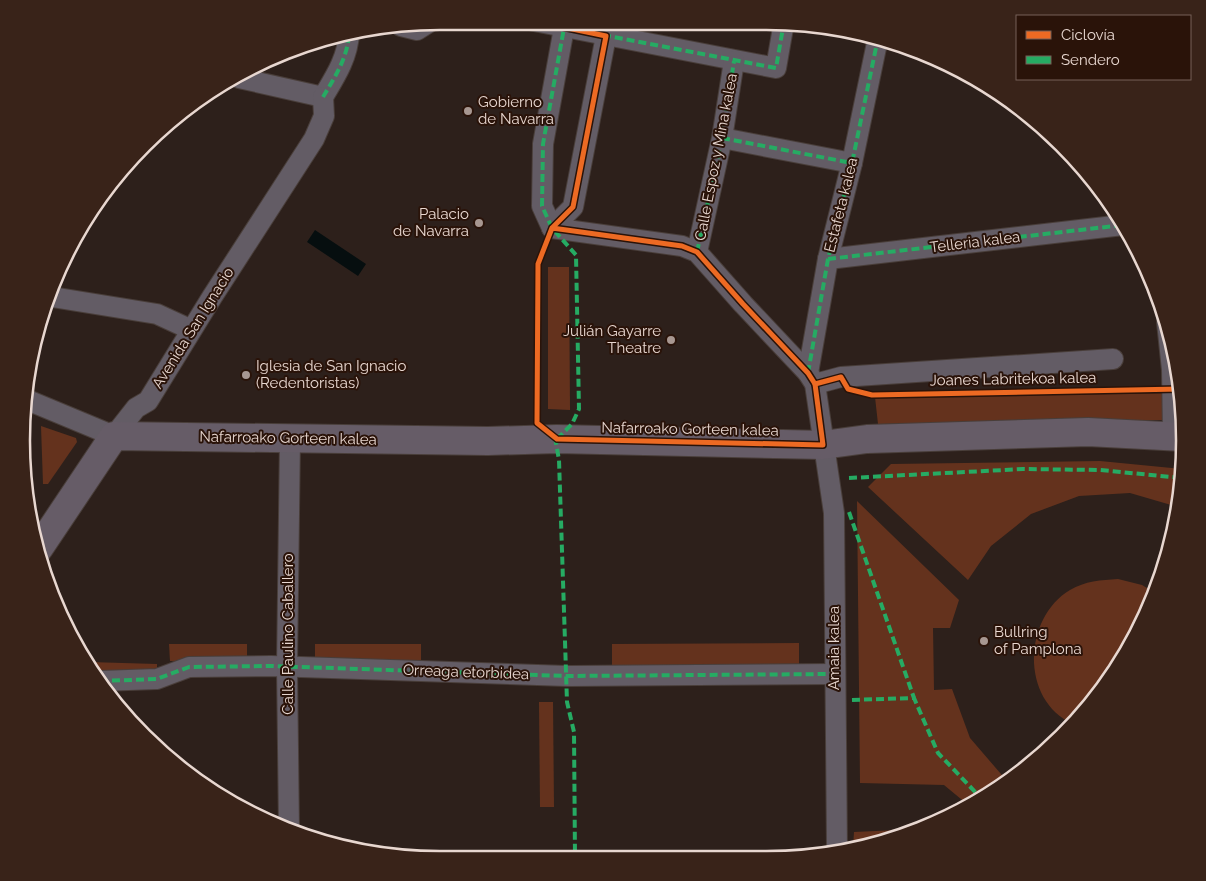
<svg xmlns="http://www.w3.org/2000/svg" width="1206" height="881" viewBox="0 0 1206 881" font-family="Raleway,sans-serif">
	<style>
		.green { fill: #64321d }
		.water { fill: #060e0f }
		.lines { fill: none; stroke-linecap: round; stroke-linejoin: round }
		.street-casing { stroke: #493e3a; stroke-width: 22 }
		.secondary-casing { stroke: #493e3a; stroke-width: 30 }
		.street { stroke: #635c65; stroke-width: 20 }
		.secondary { stroke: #665c67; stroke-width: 28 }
		.quiet { stroke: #26ab63; stroke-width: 4; stroke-dasharray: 8 4; stroke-linecap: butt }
		.cycleway-casing { stroke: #2a1309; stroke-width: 8 }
		.cycleway { stroke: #ed6a23; stroke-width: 5 }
		.poi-dot { fill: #a79791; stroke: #2a1309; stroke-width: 2 }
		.labels { text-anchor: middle; stroke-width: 4; stroke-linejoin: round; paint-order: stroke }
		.poi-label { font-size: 15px; fill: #e8d7d0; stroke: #2a1309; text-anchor: start }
		.street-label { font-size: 15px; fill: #e8d7d0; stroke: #2a1309 }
		.rim { fill: none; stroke: #e8d7d0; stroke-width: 2.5 }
	</style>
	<rect width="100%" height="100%" fill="#2d201b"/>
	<g class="green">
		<path d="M548,267H569L570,410L548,409Z"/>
		<path d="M1181,393L1184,422L1164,420L878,424L875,397Z"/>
		<path d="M41,426L76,438L77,442L48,484H43Z"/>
		<path d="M1100,461L1182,469L1178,507L1130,493L1079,496L1031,514L991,546L968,580L868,487L891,464Z"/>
		<path d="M857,501L959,600L950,628H933L934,690L952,689L970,738L1007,781L967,804L944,785L860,783Z"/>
		<path d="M1118,579L1142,585L1155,593L1129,650L1081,717L1073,724C1020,700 1023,618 1070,590C1085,581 1101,580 1118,579Z"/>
		<path d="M799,643V670L612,671V644Z"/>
		<path d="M169,644H247V663L170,661Z"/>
		<rect x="315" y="644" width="106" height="21"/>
		<path d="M89,662L157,664V675L95,674Z"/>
		<path d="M539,702H553L554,807H540Z"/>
		<path d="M916,823L931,825L853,847L854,832L898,830Z"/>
	</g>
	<path class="water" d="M315,230L366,264L358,276L307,242Z"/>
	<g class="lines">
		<g class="street-casing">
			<g id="street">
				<path d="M534,21L776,68L784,22"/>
				<path d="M401,26L417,30L428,23"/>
				<path d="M239,78L323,97"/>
				<path d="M323,97C335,77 348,57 349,33"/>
				<path d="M722,138L852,163"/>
				<path d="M552,228L682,246L697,252L743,304L808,373L815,384L834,513L837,852"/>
				<path d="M552,228L573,207L606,36"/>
				<path d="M552,228L542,206L543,144L564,28"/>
				<path d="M697,252L722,138L734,61"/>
				<path d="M828,259L1123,225"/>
				<path d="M52,297L157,314L183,326"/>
				<path d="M1167,322L1172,370L1173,436"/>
				<path d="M808,373L828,259L852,163L878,38"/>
				<path d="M815,384L841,377L1113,359"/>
				<path d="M25,399L114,436L136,408L148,401L212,297L314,139L324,116L323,97"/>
				<path d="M100,681L157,679L189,667L271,666L567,676L834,674"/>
				<path d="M289,830L287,667L290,438"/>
			</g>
		</g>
		<g class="secondary-casing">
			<path id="secondary" d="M39,548L114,436L488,441L557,439L823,445L867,439L1088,432L1183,437"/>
		</g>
		<use href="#street" class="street"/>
		<use href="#secondary" class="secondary"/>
		<g class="quiet">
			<path d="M401,26L417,30L428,23"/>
			<path d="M603,35L776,68L784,22"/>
			<path d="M323,97C335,77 348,57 349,33"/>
			<path d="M722,138L852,163"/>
			<path d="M697,252L722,138L734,61"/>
			<path d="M828,259L1123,225"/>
			<path d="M1167,322L1172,370"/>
			<path d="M808,373L828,259L852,163L878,38"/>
			<path d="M25,414L27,504"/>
			<path d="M555,437L559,460L567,702L574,732L575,858"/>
			<path d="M557,439L572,424L579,409L576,255L552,228L542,206L543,144L564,28"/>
			<path d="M849,478L1023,469L1100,470L1182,478"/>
			<path d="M849,512L914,698"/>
			<path d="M100,681L157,679L189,667L271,666L567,676L834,674"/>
			<path d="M852,700L914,698L938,753L980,797"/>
		</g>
		<g class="cycleway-casing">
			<g id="cycleway">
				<path d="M534,21L606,36L573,207L552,228L538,264L537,423L557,439L823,445L815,384L808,373L743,304L697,252L682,246L552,228"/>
				<path d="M815,384L841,377L848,389L872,395L1180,389"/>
			</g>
		</g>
		<use href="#cycleway" class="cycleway"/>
	</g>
	<g class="poi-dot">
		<circle cx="468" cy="111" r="5"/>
		<circle cx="479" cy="223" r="5"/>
		<circle cx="671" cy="340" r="5"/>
		<circle cx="246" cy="375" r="5"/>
		<circle cx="984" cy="641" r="5"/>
	</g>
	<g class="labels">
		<g class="poi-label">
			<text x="478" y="107">Gobierno<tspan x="478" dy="17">de Navarra</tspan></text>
			<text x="469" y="219" text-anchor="end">Palacio<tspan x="469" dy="17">de Navarra</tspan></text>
			<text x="661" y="336" text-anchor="end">Julián Gayarre<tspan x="661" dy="17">Theatre</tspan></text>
			<text x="256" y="371">Iglesia de San Ignacio<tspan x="256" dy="17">(Redentoristas)</tspan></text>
			<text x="994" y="637">Bullring<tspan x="994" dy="17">of Pamplona</tspan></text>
		</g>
		<g class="street-label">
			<text transform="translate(716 157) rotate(-79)" y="5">Calle Espoz y Mina kalea</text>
			<text transform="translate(841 205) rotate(-76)" y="5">Estafeta kalea</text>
			<text transform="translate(975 242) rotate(-7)" y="5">Telleria kalea</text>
			<text transform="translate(193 328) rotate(-58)" y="5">Avenida San Ignacio</text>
			<text transform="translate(1013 379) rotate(-1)" y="5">Joanes Labritekoa kalea</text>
			<text transform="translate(690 429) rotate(1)" y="5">Nafarroako Gorteen kalea</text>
			<text transform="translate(288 438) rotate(1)" y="5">Nafarroako Gorteen kalea</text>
			<text transform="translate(288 634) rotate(-90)" y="5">Calle Paulino Caballero</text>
			<text transform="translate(834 648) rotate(-90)" y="5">Amaia kalea</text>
			<text transform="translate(466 672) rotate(2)" y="5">Orreaga etorbidea</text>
		</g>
	</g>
	<path d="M0 0H1206V881H0ZM440 30H766A410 410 0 0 1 1176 440V441A410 410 0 0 1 766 851H440A410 410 0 0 1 30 441V440A410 410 0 0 1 440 30Z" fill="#392319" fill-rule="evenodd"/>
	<path class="rim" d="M440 30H766A410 410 0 0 1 1176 440V441A410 410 0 0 1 766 851H440A410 410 0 0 1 30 441V440A410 410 0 0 1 440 30Z"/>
	<rect x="1016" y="15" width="175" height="65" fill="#2a1309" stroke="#766159"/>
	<rect x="1026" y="31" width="25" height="8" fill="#ed6a23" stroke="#766159"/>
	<text x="1061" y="40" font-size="15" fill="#e8d7d0">Ciclovía</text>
	<rect x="1026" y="56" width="25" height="8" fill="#26ab63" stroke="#766159"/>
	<text x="1061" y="65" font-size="15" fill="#e8d7d0">Sendero</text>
</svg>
